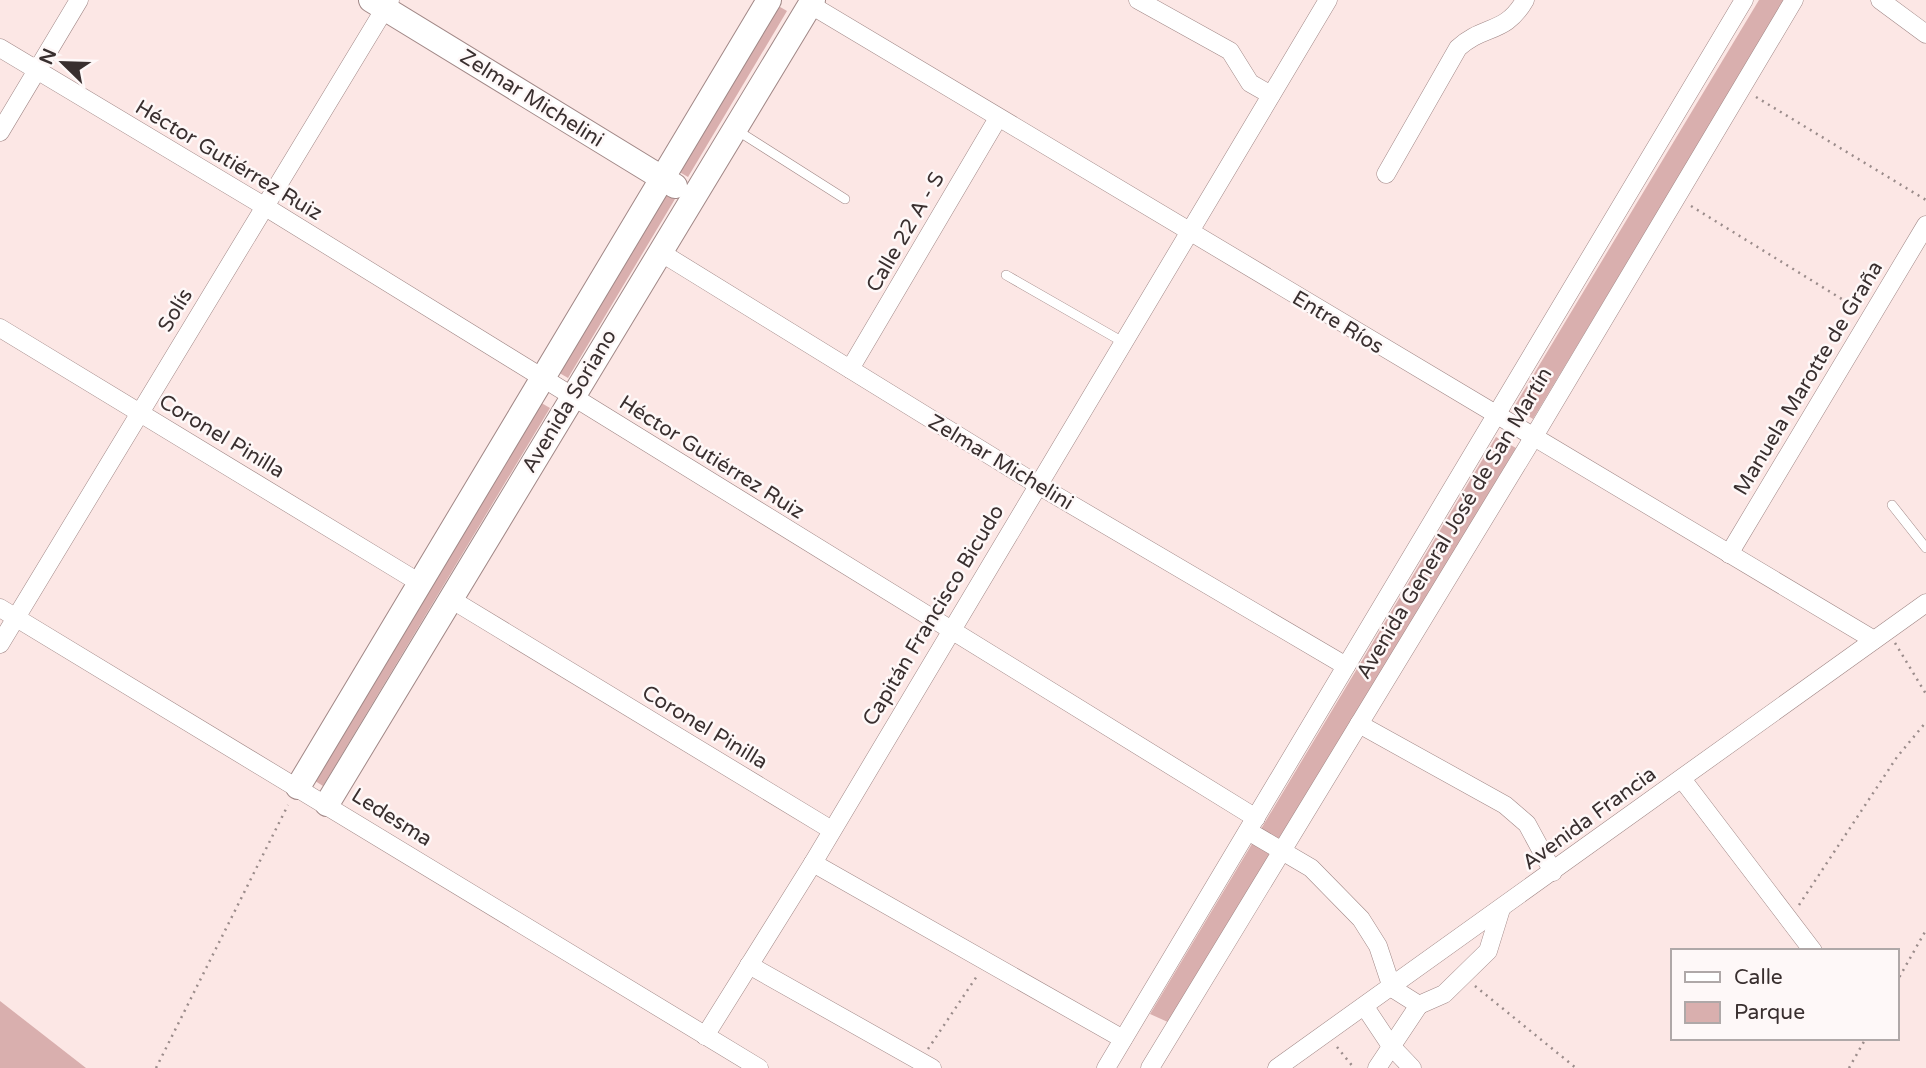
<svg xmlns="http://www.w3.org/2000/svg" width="1926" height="1068" viewBox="0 0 1926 1068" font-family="'Varela Round',sans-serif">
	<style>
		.green { fill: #d9afae }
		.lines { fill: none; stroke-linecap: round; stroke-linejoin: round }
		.lane-casing { stroke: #a18887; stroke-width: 10 }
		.street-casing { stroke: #a18887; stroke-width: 19 }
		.secondary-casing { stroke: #a18887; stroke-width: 26 }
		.path { stroke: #9b8c8b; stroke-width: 2.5; stroke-dasharray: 2 5; stroke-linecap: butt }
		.lane { stroke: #fff; stroke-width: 9 }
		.street { stroke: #fff; stroke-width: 18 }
		.secondary { stroke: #fff; stroke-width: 24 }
		.labels { text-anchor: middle; stroke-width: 5; stroke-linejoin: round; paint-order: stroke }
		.street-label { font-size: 21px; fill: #392f2f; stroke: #fef8f8 }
	</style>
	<rect width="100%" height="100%" fill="#fce7e5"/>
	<g class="green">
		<path d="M1759,0H1785L1533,419L1514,407Z"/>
		<path d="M775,4L787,11L688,177L676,170Z"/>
		<path d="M663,192L675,199L568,378L556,371Z"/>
		<path d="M538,401L550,408L323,786L312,779Z"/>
		<path d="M1496,437L1516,448L1170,1023L1150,1014Z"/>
		<path d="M0,1001L86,1068H0Z"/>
	</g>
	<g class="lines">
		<g class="lane-casing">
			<g id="lane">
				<path d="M738,131L845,199"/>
				<path d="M1006,275L1123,342"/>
				<path d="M1892,505L1926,548"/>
			</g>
		</g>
		<g class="street-casing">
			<g id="street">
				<path d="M1138,0L1230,51L1250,83L1271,95"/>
				<path d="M1880,0L1926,34"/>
				<path d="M811,5L1874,640"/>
				<path d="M0,48L264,206L1256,818"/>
				<path d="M0,132L79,0"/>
				<path d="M1386,174L1458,48C1484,24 1505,35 1525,0"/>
				<path d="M660,252L1038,485L1346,666"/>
				<path d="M0,328L420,583"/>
				<path d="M850,369L998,118"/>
				<path d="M1729,554L1926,225"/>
				<path d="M449,598L830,829"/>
				<path d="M0,608L759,1068"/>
				<path d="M0,644L390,0"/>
				<path d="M1359,724L1505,805L1527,824L1553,872"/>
				<path d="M1682,779L1813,951"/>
				<path d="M1248,831L1311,868L1361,919L1378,946L1392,988L1419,1005L1377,1068"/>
				<path d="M813,863L1123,1039"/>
				<path d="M749,965L932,1068"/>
				<path d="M1419,1005L1444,994L1488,951L1501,909"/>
				<path d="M1365,1007L1391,1046L1412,1068"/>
				<path d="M705,1036L813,863L1328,0"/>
				<path d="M1106,1068L1744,0"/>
				<path d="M1150,1068L1533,438L1794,0"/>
				<path d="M1277,1068L1926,603"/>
			</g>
		</g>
		<g class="secondary-casing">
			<g id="secondary">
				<path d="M371,0L675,186"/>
				<path d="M298,787L769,0"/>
				<path d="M327,804L813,0"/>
			</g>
		</g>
		<g class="path">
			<path d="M1756,97L1926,200"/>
			<path d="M1691,206L1858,309"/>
			<path d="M1895,643L1926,694"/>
			<path d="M1799,905L1897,757L1926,722"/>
			<path d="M1896,983L1926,930"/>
			<path d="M1475,986L1576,1068"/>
			<path d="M1337,1047L1354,1068"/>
			<path d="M928,1049L977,976"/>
			<path d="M156,1068L288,805"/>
			<path d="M1849,1068L1866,1038"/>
		</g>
		<use href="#lane" class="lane"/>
		<use href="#street" class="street"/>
		<use href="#secondary" class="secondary"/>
	</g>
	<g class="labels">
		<g class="street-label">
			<text transform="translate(532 98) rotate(32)" y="7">Zelmar Michelini</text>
			<text transform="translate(229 160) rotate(31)" y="7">Héctor Gutiérrez Ruiz</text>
			<text transform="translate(905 232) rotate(-60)" y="7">Calle 22 A - S</text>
			<text transform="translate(175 310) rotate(-59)" y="7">Solís</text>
			<text transform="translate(1338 322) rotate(31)" y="7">Entre Ríos</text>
			<text transform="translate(1808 378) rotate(-59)" y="7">Manuela Marotte de Graña</text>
			<text transform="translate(569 401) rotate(-59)" y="7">Avenida Soriano</text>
			<text transform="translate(222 436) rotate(31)" y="7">Coronel Pinilla</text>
			<text transform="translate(712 457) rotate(32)" y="7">Héctor Gutiérrez Ruiz</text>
			<text transform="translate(1001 462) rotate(31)" y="7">Zelmar Michelini</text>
			<text transform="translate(1454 523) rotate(-59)" y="7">Avenida General José de San Martín</text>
			<text transform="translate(933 615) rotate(-59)" y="7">Capitán Francisco Bicudo</text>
			<text transform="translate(705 727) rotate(31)" y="7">Coronel Pinilla</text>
			<text transform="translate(392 817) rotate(32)" y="7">Ledesma</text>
			<text transform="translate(1589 818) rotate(-36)" y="7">Avenida Francia</text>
		</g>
	</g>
	<rect x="1671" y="949" width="228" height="91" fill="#fef8f8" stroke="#afa8a8" stroke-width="2"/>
	<rect x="1685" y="972" width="35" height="10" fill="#ffffff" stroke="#afa8a8" stroke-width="2"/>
	<text x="1734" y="984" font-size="21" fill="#392f2f">Calle</text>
	<rect x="1685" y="1002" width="35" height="21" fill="#d9afae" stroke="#afa8a8" stroke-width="2"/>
	<text x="1734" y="1019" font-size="21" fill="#392f2f">Parque</text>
	<g transform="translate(63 63) rotate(293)" stroke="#fef8f8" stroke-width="5" paint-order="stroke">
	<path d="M0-5L12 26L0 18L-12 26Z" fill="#392f2f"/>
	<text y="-10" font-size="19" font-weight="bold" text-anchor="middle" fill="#392f2f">N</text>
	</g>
</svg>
